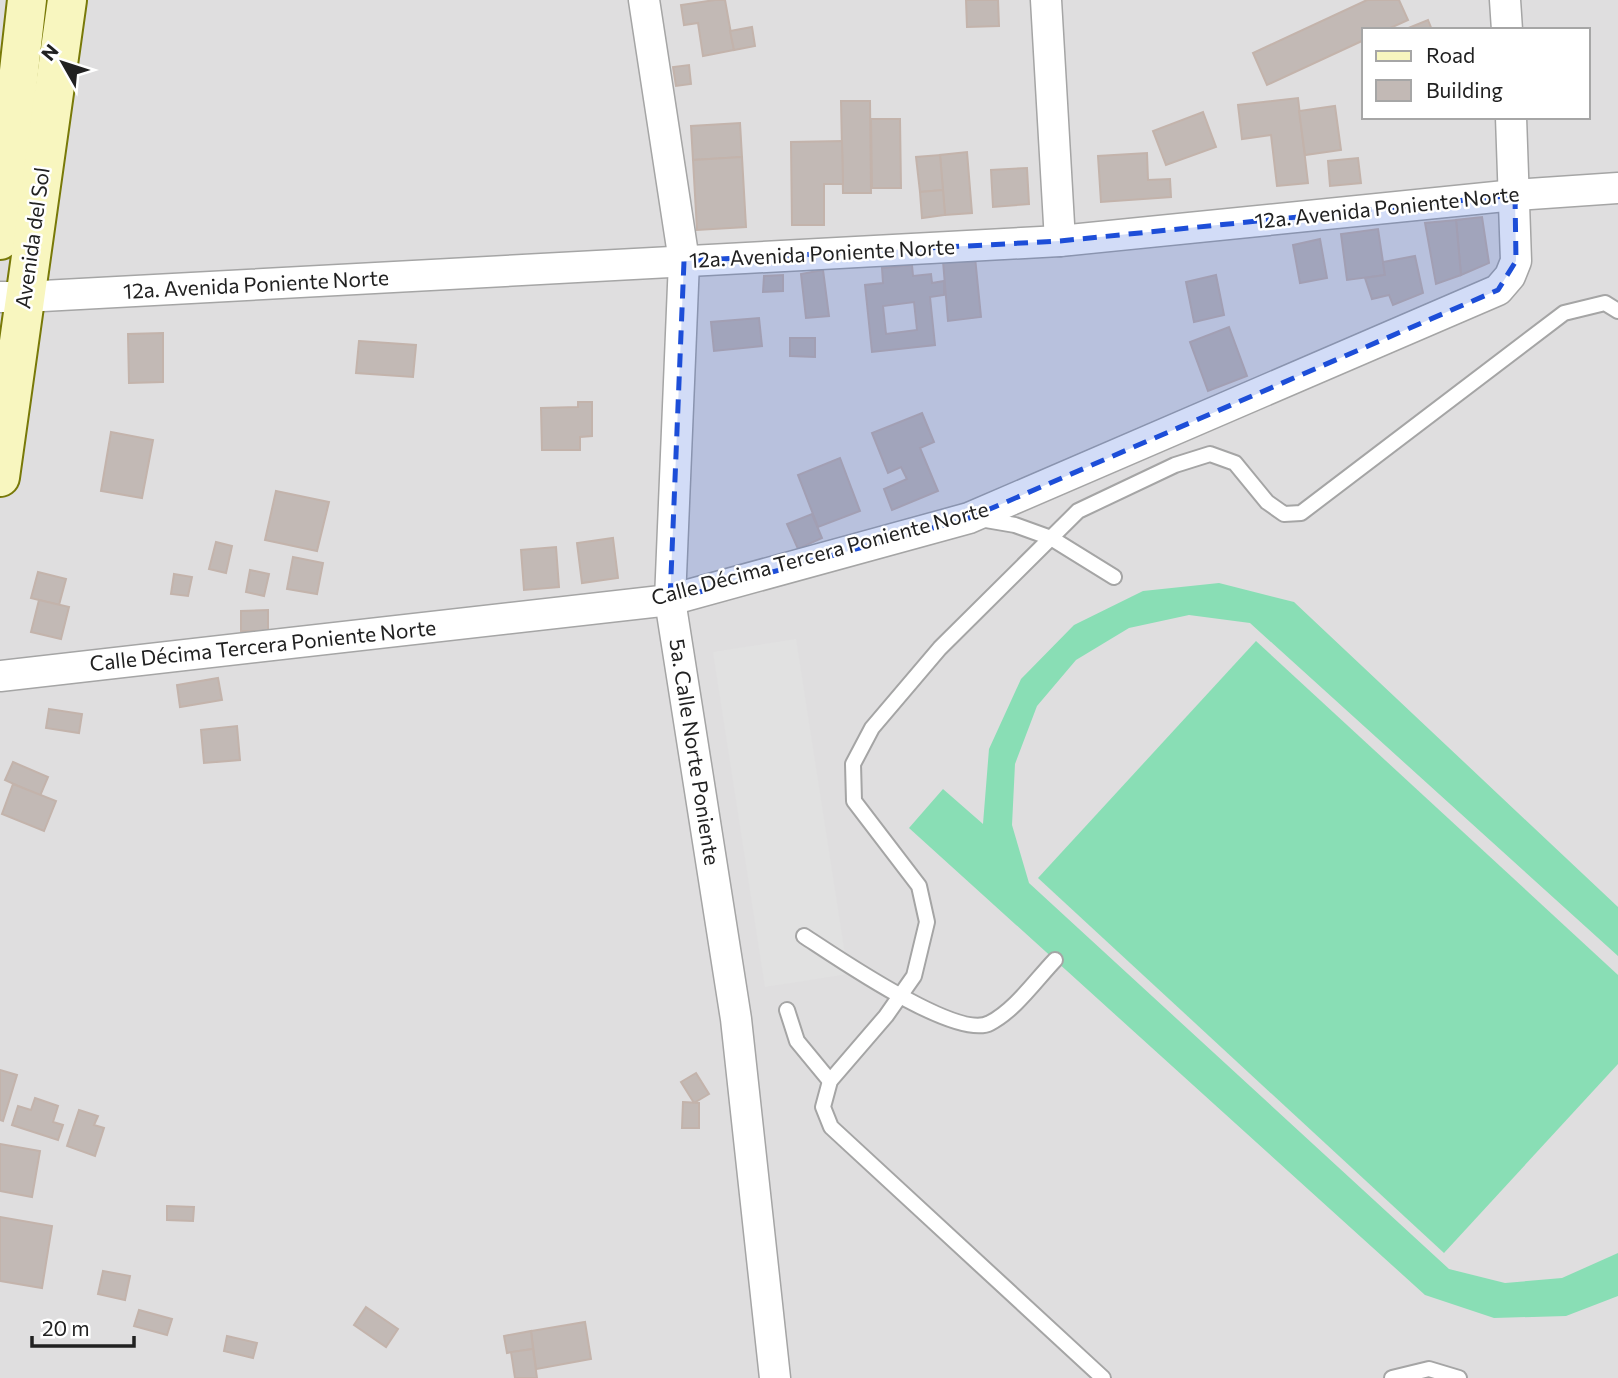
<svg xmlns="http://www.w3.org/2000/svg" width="1618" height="1378" viewBox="0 0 1618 1378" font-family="Commissioner,sans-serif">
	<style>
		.residential { fill: #dfdedf; fill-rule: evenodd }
		.pitch { fill: #89deb5 }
		.parking { fill: #e1e1e1 }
		.building { fill: #c2b9b5; stroke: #c3b3ab; stroke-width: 2; fill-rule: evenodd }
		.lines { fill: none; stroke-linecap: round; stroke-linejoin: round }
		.service-casing { stroke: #a5a5a5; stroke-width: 18 }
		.minor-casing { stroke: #a5a5a5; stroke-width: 33 }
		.secondary-casing { stroke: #787908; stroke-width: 42 }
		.service { stroke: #fff; stroke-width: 14 }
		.minor { stroke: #fff; stroke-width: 30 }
		.secondary { stroke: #f8f6bf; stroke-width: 38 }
		.marked { fill: #1d4ed8; fill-opacity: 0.2; stroke: #1d4ed8; stroke-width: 5; stroke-dasharray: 14 9; stroke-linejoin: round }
		.labels { text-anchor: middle; stroke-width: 5; stroke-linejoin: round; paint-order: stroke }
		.street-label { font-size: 21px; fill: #212121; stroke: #fff }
	</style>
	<rect width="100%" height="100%" fill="#f1ede8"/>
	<path class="residential" d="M0,0H1618V1378H0ZM1364,30H1588V117H1364Z"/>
	<g class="pitch">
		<path d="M1219,583L1294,602L1618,907V956L1250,623L1189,615L1129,628L1076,660L1037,706L1015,764L1012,825L1029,883L1449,1269L1505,1283L1562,1278L1618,1253V1296L1566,1316L1494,1318L1425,1295L909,828L943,789L983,824L989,749L1021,679L1074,625L1143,591Z"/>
		<path d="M1256,641L1618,975V1064L1444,1253L1038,878Z"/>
	</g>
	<path class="parking" d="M796,639L848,974L765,987L713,652Z"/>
	<g class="building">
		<path d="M715,0H725L734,50L703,56L698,23L684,25L681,5Z"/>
		<path d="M966,0H998L999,26L967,27Z"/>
		<path d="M1367,0H1399L1408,20L1386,30H1364V40L1267,85L1253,53Z"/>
		<path d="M1428,20L1432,30H1406V29Z"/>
		<path d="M752,27L755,46L734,50L730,31Z"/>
		<path d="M689,65L691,84L676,86L673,67Z"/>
		<path d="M1298,98L1308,183L1277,186L1271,135L1242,139L1238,105Z"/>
		<path d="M841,101H870L871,193H843Z"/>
		<path d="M1335,106L1341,150L1305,155L1299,111Z"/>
		<path d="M1203,112L1216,147L1166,165L1153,131Z"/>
		<path d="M871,119H900L901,188H872Z"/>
		<path d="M740,123L742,157L693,160L691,126Z"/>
		<path d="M842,141L843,184H824V225H792L791,142Z"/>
		<path d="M967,152L972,213L945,215L940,155Z"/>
		<path d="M1147,153L1148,180L1170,179L1171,197L1101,202L1098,156Z"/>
		<path d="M940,155L943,190L920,192L916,157Z"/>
		<path d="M742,157L746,227L697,230L693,160Z"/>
		<path d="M1358,158L1361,183L1330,186L1328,161Z"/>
		<path d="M1027,168L1029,204L993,207L991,170Z"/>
		<path d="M943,190L945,215L922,218L920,192Z"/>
		<path d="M1482,217L1489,263L1461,275L1456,220Z"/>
		<path d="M1456,220L1461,275L1436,284L1425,223Z"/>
		<path d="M1378,229L1385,275L1347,280L1341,234Z"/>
		<path d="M1320,239L1327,278L1300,283L1293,245Z"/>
		<path d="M1415,256L1423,293L1393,305L1389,295L1372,299L1365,278L1385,275L1383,262Z"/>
		<path d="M975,257L981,317L948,321L943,261Z"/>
		<path d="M912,265L913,276L931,274L932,283L944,281V295L930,297L935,345L872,352L865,285L883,283L882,268ZM914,302L917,330L886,334L883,306Z"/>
		<path d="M823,270L829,316L806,318L801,274Z"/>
		<path d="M783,275V291L763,292L764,276Z"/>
		<path d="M1216,275L1224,315L1194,322L1186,282Z"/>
		<path d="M759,318L762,346L714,351L711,322Z"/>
		<path d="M1229,327L1247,376L1208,391L1190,342Z"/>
		<path d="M163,333V382L129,383L128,334Z"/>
		<path d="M790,338H815V357L790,356Z"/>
		<path d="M359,341L416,345L413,377L356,373Z"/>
		<path d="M578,402H592V436L580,437V450H542L541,408L578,407Z"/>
		<path d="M922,413L934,442L920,448L938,491L892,510L884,489L907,479L901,467L888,473L872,433Z"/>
		<path d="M111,432L153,440L142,498L101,491Z"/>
		<path d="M840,458L860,511L818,527L798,475Z"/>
		<path d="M276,491L329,502L317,551L265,540Z"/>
		<path d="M812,514L822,538L798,549L787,524Z"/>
		<path d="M613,538L618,578L582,583L577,543Z"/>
		<path d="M216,542L232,546L226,573L209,569Z"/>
		<path d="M556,547L559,587L524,590L521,550Z"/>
		<path d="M293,557L323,563L317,594L287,589Z"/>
		<path d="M250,570L269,574L264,596L246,592Z"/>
		<path d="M38,572L66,579L59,605L31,598Z"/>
		<path d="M174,574L192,577L188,596L171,594Z"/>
		<path d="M39,600L69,607L61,639L31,632Z"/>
		<path d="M268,610V631H241V611Z"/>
		<path d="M218,678L222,700L180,707L177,685Z"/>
		<path d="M49,709L82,714L79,733L46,728Z"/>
		<path d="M237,726L240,760L204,763L201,730Z"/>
		<path d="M13,762L48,777L40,796L5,780Z"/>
		<path d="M13,784L56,801L44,831L2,814Z"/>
		<path d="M0,1070L17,1075L3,1121L0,1120Z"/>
		<path d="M696,1073L709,1094L694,1103L681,1082Z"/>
		<path d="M35,1098L58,1106L53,1122L63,1125L58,1140L12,1125L18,1106L31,1110Z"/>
		<path d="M683,1102L699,1103V1128H682Z"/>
		<path d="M79,1110L98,1116L94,1125L104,1128L95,1156L67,1146Z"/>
		<path d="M0,1144L40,1151L32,1197L0,1191Z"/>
		<path d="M167,1206L194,1207L193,1221L167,1220Z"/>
		<path d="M0,1217L52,1226L42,1288L0,1281Z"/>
		<path d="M103,1271L130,1276L125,1300L98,1294Z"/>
		<path d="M366,1307L398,1329L386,1347L354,1325Z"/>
		<path d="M139,1310L172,1319L167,1335L134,1326Z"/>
		<path d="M585,1322L591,1359L536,1369L531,1331Z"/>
		<path d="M531,1331L533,1349L507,1353L504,1336Z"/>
		<path d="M227,1336L257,1343L253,1358L224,1351Z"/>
		<path d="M533,1349L537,1378H515L511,1352Z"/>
	</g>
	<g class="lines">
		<g class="service-casing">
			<g id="service">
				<path d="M980,519L1015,525L1051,538L1114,577"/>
				<path d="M804,936C835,956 957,1041 990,1023C1015,1010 1035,981 1055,960"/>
				<path d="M787,1010L797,1041L830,1081"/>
				<path d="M1103,1378L831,1127L823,1107L830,1081L886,1016L914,976L927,922L919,886L854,801L853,764L872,728L940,648L1078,511L1175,465L1210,454L1235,463L1267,502L1284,514L1301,513L1564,313L1605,303L1618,311"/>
				<path d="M1392,1378L1429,1369L1459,1378"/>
			</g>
		</g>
		<g class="minor-casing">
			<g id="minor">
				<path d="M644,0L684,261L670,600L736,1019L775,1378"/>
				<path d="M1046,0L1060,241"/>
				<path d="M1505,0L1507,30"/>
				<path d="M0,297H24L1060,241L1515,195L1618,188"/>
				<path d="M0,676L670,600L969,518L1498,290L1510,276L1516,261L1511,117"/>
			</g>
		</g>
		<g class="secondary-casing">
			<g id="secondary">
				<path d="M0,240L27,0"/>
				<path d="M0,477L67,0"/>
			</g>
		</g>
		<use href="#service" class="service"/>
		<use href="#minor" class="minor"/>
		<use href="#secondary" class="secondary"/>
	</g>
	<path class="marked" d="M1515,195L1516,261L1498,290L969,518L670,600L684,261L1060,241Z"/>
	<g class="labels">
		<g class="street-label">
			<text transform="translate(1387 208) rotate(-6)" y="7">12a. Avenida Poniente Norte</text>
			<text transform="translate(33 238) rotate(-82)" y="7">Avenida del Sol</text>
			<text transform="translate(822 254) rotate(-3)" y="7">12a. Avenida Poniente Norte</text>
			<text transform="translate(256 285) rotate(-3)" y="7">12a. Avenida Poniente Norte</text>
			<text transform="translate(820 554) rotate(-15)" y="7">Calle Décima Tercera Poniente Norte</text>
			<text transform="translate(263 646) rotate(-6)" y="7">Calle Décima Tercera Poniente Norte</text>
			<text transform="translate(694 752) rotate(81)" y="7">5a. Calle Norte Poniente</text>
		</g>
	</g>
	<rect x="1362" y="28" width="228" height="91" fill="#ffffff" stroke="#a6a6a6" stroke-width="2"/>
	<rect x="1376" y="51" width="35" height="10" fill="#f8f6bf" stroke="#a6a6a6" stroke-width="2"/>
	<text x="1426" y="63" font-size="21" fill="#212121">Road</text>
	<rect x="1376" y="80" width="35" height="21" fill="#c2b9b5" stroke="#a6a6a6" stroke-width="2"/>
	<text x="1426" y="98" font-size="21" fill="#212121">Building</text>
	<g transform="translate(63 63) rotate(309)" stroke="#ffffff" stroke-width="5" paint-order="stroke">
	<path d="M0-5L12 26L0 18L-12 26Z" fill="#212121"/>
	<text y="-10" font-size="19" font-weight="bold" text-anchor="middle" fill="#212121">N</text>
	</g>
	<path d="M32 1336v10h102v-10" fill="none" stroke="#212121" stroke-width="3.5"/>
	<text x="42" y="1336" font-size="21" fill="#212121" stroke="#ffffff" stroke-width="5" paint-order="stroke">20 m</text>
</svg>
